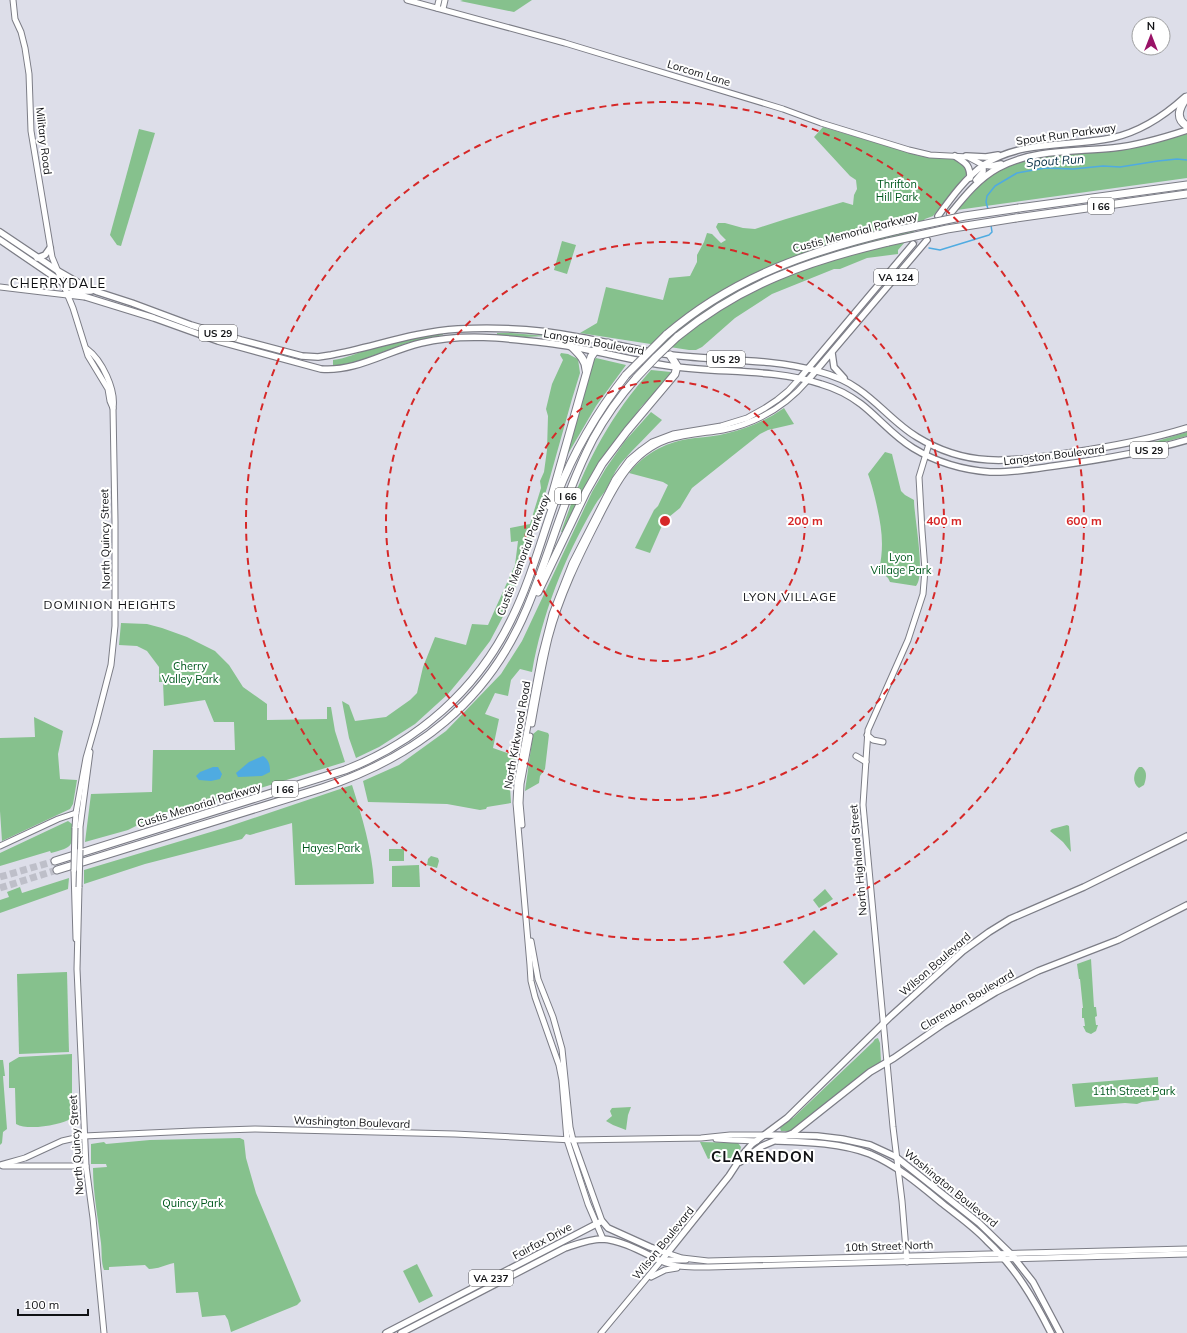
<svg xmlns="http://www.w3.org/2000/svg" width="1187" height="1333" viewBox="0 0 1187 1333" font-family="Mulish,sans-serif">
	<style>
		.green { fill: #86c18d }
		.water { fill: #4fabe1 }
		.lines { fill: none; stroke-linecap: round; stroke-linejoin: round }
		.stream { stroke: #4fabe1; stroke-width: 1.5 }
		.primary-tunnel { stroke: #bebfc9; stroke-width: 5.5; stroke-dasharray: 5.5 3; stroke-linecap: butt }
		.highway-tunnel { stroke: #bebfc9; stroke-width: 7; stroke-dasharray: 7 3.5; stroke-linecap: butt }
		.secondary-casing { stroke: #7c7d86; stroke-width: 7 }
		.primary-casing { stroke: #7c7d86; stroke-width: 8 }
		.highway-casing { stroke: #7c7d86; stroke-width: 9 }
		.secondary { stroke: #fff; stroke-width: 5 }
		.primary { stroke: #fff; stroke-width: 5.5 }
		.highway { stroke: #fff; stroke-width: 7 }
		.secondary-bridge-casing { stroke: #7c7d86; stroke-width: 7; stroke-linecap: butt }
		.highway-bridge-casing { stroke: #7c7d86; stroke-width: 9; stroke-linecap: butt }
		.secondary-bridge { stroke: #fff; stroke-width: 5 }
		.highway-bridge { stroke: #fff; stroke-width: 7 }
		.ring { fill: none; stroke: #d62828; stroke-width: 2; stroke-dasharray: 7 5 }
		.labels { text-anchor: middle; stroke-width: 4; stroke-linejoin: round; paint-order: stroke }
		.shield { fill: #fff; stroke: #58585a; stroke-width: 1 }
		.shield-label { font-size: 10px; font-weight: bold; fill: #101114 }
		.street-label { font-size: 11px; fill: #101114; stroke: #fff }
		.park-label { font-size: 11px; fill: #01591e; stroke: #fff }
		.water-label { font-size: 12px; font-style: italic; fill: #083147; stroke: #fff }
		.neighbourhood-label { font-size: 12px; letter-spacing: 1px; fill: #101114; stroke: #fff }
		.quarter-label { font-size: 13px; letter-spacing: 1px; fill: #101114; stroke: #fff }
		.district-label { font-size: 15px; font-weight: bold; letter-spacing: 1px; fill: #101114; stroke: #fff }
		.centre { fill: #d62828; stroke: #fff; stroke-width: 2 }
		.ring-label { font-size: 12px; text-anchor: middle; font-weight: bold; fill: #d62828; stroke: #fff; stroke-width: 4; stroke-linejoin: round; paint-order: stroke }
	</style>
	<rect width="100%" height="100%" fill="#dddee9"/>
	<g class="green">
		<path d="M463,0H532L514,12L460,1Z"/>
		<path d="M823,127L920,156L951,159L960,161L964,164L967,172L966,175L933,216L925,219L898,250V254L867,258L840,269H834L772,294L735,318L702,347L696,350H689L580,333L597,323L606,287L663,300L669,278L690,276L697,262V255L704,242L707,233L712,234L721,243L726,240L720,234L716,227L718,223H725L743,228L755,229L786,219L843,202L853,205L854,195L857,189L856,180L850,176L814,137Z"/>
		<path d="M139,129L155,133L121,246L117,245L110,235Z"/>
		<path d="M1187,133V178L957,210C971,195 984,179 1001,168C1030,151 1096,154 1131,148C1150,145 1169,139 1187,133Z"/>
		<path d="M562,241L576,245L567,274L554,270Z"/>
		<path d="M442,333L443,335L407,343L353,363L333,367V360C346,359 358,352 371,349C395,342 418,337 442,333Z"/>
		<path d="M497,333H511L547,336L525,337L497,335Z"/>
		<path d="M561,353L568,354L578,359L580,373L572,399L547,488L522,568L508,607L490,641L468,670L448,694L415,724L379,747L356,758L349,738L342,701L349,705L355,721L386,717L410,700L417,693L423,667L435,637L466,645L472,624L488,625L515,565L518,541L511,542L510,528L530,524L541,488L540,481L544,472L547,450L548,416L546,409L552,384L563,360L560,355Z"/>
		<path d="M596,358L626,365L596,406L565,459L594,360Z"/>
		<path d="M651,370L671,372V376L641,407L624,431L563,532H561C583,468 606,421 651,370Z"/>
		<path d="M784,408L794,424L768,430L760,434L692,488L680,508L664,521L650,553L635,548L654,510L658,506L668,485L663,482L629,473C646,452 668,441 695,438C706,437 717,436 728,433C748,428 767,420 784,408Z"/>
		<path d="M651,412L662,420C649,434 635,447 622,462C615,470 612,479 607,488C604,494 598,499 595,505C565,556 542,614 532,672L520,669L511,680L508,696L495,693L485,714L499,719L493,748L516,756L510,787L511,803L487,807L486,809L480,810L447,804L368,802L363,781L399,765L446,731L501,674L522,641L592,492L606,468L625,441Z"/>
		<path d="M1187,432V436L1146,447L1145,445L1154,442Z"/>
		<path d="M885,452L892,454L901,491L905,495L914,500C914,517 926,575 916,586L890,582L888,578L879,570C885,543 881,524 875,498C873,490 871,482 868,474Z"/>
		<path d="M121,623L147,624L162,628L187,637L215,651L229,665L243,687L267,704V720L327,719V707H331L335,731L345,762L228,798L162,813L128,830L85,842L91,794L152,792L153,750H235L234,722H214L205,700L164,706L163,682H159V667L147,651L137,646L119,645Z"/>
		<path d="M34,717L63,731L58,754L60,779L77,780L73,804L70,809L2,841L0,811V738L35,737Z"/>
		<path d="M538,730L548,733L549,735L545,769L540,776L539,783L525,791L533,734Z"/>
		<path d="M1139,767H1142C1148,772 1146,779 1144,785L1139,788C1132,783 1133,773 1139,767Z"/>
		<path d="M352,785C362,817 372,849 374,883L373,884L295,885L292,823L250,835L246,834L242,839L145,864L84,884V870L224,828Z"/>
		<path d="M68,821L72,824C73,847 73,847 51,853L50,851L0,866V853Z"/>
		<path d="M1067,825L1069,826L1071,852L1063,842L1050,831L1052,829Z"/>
		<rect x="389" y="849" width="15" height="12"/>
		<path d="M431,856L438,858L439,861L437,868L427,865L428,859Z"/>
		<path d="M419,865L420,887H392V866Z"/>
		<path d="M69,878L68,889L0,913V900L9,897L7,892L20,887L22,893Z"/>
		<path d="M825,889L833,899L819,908L813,900Z"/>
		<path d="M814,930L838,954L804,985L783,962Z"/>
		<path d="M1091,959L1094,1007H1096L1097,1016L1095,1017L1096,1025H1098L1096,1031L1091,1034L1086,1032L1083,1026H1085L1084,1018H1082V1008H1083L1080,979H1079L1077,964Z"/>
		<path d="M67,972L69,1052L19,1054L17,974Z"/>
		<path d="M878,1038L880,1043L881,1062L867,1070L865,1073L800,1125L790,1131H781L780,1128C783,1124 788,1119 793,1118L873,1042L875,1039Z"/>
		<path d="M72,1054V1118C62,1125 28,1131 16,1124L15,1088H9V1063L19,1057Z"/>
		<path d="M0,1060H3L5,1076H3L7,1129L3,1132L2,1143L0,1145Z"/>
		<path d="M1158,1077L1159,1100L1142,1102L1137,1104L1125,1103L1075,1107L1072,1084Z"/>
		<path d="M631,1107L628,1115L626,1130L613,1125L606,1121L612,1116L610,1111L612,1108Z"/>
		<path d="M240,1138L244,1140L246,1158L256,1193L301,1301L297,1305L231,1332L228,1320L225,1315L202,1317L198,1292L176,1293L174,1263C165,1265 158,1269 149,1269L145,1265L109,1267V1270H104C101,1262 102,1252 101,1243C98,1218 93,1193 93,1168L107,1167L106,1164H91V1144L104,1142L106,1144L150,1140Z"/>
		<path d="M700,1142L738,1143L741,1147L740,1151L732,1159L715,1156L708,1159Z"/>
		<path d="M417,1264L433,1296L419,1303L403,1271Z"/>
	</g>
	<g class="water">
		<path d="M263,756C269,760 270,765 270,772L262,776L238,777L236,773L249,762Z"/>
		<path d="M213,767H218L222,774L220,779L211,781L199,780L196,776L200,772Z"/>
	</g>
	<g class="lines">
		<g class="stream">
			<path d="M988,209L986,202L987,196L995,186L1017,173L1045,168L1073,169L1103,166L1120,167L1158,161L1177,159L1187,160"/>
			<path d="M929,248L940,250L989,235L992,232L991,225"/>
		</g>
		<path class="primary-tunnel" d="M913,244L932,222"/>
		<g class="highway-tunnel">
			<path d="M0,877L55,861"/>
			<path d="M0,888L57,870"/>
		</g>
		<g class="secondary-casing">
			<g id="secondary">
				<path d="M13,0L15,19L21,32L25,48L29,74L31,131L52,257L73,308L88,356L108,389L110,401L113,408"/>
				<path d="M407,0L565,43L783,109L821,123L909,150L930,155L968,157L983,165"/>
				<path d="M437,8L439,0"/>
				<path d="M443,9L445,0"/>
				<path d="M0,287L84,297"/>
				<path d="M532,724C537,696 542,667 549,638C560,596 579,557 599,518C615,486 631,453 667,440C685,434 705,433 723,430C757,423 786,406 808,380"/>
				<path d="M867,735L873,740L883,742"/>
				<path d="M856,756L866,762"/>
				<path d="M522,825L520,803L521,784L530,736"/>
				<path d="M75,828L76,813L86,758L96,723L111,665L115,626V521L113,408C116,390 102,360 87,349"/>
				<path d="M0,846L58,819L76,813"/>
				<path d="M80,850V827L90,752"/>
				<path d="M74,870L76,939"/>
				<path d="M79,887L77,969L86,1166L93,1218L104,1333"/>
				<path d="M531,941L538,979L553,1017L562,1049L570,1127L573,1140L602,1221"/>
				<path d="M716,1139L732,1140L757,1141"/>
				<path d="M0,1165L25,1158L62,1141L84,1136L193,1131L255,1129L455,1134L573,1140L701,1138L730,1135H765"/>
				<path d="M3,1166H86"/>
				<path d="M603,1239L588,1204L567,1140L562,1080L559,1065L535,997L531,981L530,965L516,803L517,783L541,657L552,614L572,563L615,479L629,460L641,450L652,442L673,434L721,426L747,418L765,408L777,400L788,391L800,378"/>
				<path d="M667,1253L682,1258L708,1261L1187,1249"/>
				<path d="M661,1261C676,1268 692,1267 709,1267L1187,1254"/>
				<path d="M661,1261L666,1260H686"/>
				<path d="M907,1262L902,1201L893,1127L863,805L868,730L908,640L923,594L925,570L922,531L919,477L929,444"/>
				<path d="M651,1277L665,1270L677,1268"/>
				<path d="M601,1333L661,1261"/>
			</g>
		</g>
		<g class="primary-casing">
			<g id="primary">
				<path d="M955,156C965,163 970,164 970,178"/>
				<path d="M966,156L986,157L998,155"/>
				<path d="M983,165L992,166L1001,164"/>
				<path d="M976,180L983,172V165"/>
				<path d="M950,214C964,197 978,179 998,168C1033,149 1075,152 1113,148C1139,145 1163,138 1187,130"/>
				<path d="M938,216C951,198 966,177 985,164C1023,140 1069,147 1112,138C1140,132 1163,117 1185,97"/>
				<path d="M0,232L58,271L84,286L98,292L132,303L191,325L241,340L302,356L318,357L331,355C374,347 413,332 458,329C498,327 539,329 578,337C609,342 639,351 671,355C720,361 769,358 817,371C832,375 846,380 858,389C879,403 895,424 917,437C969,469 1012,461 1069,453C1109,447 1148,440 1187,428"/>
				<path d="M0,240L63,283L86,297L154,318L218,341L321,369C356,372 387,351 421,343C462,333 505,338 547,343C591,348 633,362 677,367C725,373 774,369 821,384C835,388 849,395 861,404C879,418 893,436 913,448C936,462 963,470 990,472C1011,473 1033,469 1054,466C1099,460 1143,453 1187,440"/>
				<path d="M37,258L45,255L50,248"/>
				<path d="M67,294L79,291H91"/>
				<path d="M832,353L834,367L844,378"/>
				<path d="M800,378L913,244"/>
				<path d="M808,380L927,240"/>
				<path d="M766,1135L817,1136L842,1139L870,1145L896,1157L979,1223L1011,1254L1033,1282L1060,1333"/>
				<path d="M777,1141C807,1142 841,1143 870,1154C898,1166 920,1185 943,1204C958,1216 974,1227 987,1241C1015,1267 1034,1299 1051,1333"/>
				<path d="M740,1162L762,1146L793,1133L870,1072L894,1058L943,1024L996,992L1038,971L1118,940L1187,905"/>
				<path d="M386,1333L602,1221L608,1228L650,1247L667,1253"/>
				<path d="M401,1333L565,1248C577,1244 590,1239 602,1239C622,1240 644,1253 661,1261L729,1176L744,1153L752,1144L787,1118L890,1017L963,951L989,932L1010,919L1084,887L1187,836"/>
			</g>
		</g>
		<g class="highway-casing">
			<g id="highway">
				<path d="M1187,97C1180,107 1174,118 1187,126"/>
				<path d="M1019,208L1187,185"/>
				<path d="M1016,218L1187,194"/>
				<path d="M666,335C733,277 812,250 898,230"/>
				<path d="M677,337C742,284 808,261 888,242"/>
				<path d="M571,346C578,353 586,360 586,370"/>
				<path d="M549,506L591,357L595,351L608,343"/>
				<path d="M538,592L586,492L602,464L627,431L675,374L677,366L670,355"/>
				<path d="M55,861L345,770C417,742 477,690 511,620C531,580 542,536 557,495C574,451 597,412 626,375"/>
				<path d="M57,870L322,788C416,757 488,702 527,608C550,553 565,493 593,439C605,417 620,396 637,377"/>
			</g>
		</g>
		<use href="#secondary" class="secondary"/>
		<use href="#primary" class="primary"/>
		<use href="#highway" class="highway"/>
		<g class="secondary-bridge-casing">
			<g id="secondary-bridge">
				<path d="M74,870L75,828"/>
				<path d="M79,887L80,850"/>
			</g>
		</g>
		<g class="highway-bridge-casing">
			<g id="highway-bridge">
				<path d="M898,230L965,216L1019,208"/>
				<path d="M888,242L947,229L1016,218"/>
				<path d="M626,375L666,335"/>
				<path d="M637,377L656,357L677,337"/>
			</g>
		</g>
		<use href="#secondary-bridge" class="secondary-bridge"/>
		<use href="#highway-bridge" class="highway-bridge"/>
	</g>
	<g class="ring">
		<circle cx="665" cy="521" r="140"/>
		<circle cx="665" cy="521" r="279"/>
		<circle cx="665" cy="521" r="419"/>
	</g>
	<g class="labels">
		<g class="shield">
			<rect x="1088" y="198" width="26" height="16" rx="3"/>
			<rect x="874" y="269" width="44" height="16" rx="3"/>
			<rect x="199" y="325" width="38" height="16" rx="3"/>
			<rect x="707" y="351" width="38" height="16" rx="3"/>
			<rect x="1130" y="442" width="38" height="16" rx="3"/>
			<rect x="555" y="488" width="26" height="16" rx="3"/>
			<rect x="272" y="781" width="26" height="16" rx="3"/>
			<rect x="469" y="1270" width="44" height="16" rx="3"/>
		</g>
		<g class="shield-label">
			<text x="1101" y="210">I 66</text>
			<text x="896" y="281">VA 124</text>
			<text x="218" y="337">US 29</text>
			<text x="726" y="363">US 29</text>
			<text x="1149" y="454">US 29</text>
			<text x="568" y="500">I 66</text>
			<text x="285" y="793">I 66</text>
			<text x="491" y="1282">VA 237</text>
		</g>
		<g class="street-label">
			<text transform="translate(699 73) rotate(17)" y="4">Lorcom Lane</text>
			<text transform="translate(1066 134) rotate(-8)" y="4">Spout Run Parkway</text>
			<text transform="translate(44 141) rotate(83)" y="4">Military Road</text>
			<text transform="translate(855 232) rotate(-15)" y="4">Custis Memorial Parkway</text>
			<text transform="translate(594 342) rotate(10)" y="4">Langston Boulevard</text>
			<text transform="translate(1054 455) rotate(-7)" y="4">Langston Boulevard</text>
			<text transform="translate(105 539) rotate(-91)" y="4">North Quincy Street</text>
			<text transform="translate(523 555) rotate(-69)" y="4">Custis Memorial Parkway</text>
			<text transform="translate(517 735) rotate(-80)" y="4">North Kirkwood Road</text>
			<text transform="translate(199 805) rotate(-17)" y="4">Custis Memorial Parkway</text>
			<text transform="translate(858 860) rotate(-95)" y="4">North Highland Street</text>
			<text transform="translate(935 964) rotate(-41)" y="4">Wilson Boulevard</text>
			<text transform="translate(967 1000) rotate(-31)" y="4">Clarendon Boulevard</text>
			<text transform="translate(352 1122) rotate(2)" y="4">Washington Boulevard</text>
			<text transform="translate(76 1145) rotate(-94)" y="4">North Quincy Street</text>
			<text transform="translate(951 1188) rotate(39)" y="4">Washington Boulevard</text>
			<text transform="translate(542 1241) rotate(-28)" y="4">Fairfax Drive</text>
			<text transform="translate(663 1243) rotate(-51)" y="4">Wilson Boulevard</text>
			<text transform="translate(889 1246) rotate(-2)" y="4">10th Street North</text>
		</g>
		<g class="park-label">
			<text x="897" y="188">Thrifton<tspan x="897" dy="13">Hill Park</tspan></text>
			<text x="901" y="561">Lyon<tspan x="901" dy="13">Village Park</tspan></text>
			<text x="190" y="670">Cherry<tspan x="190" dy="13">Valley Park</tspan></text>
			<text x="331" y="852">Hayes Park</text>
			<text x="1134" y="1095">11th Street Park</text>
			<text x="193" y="1207">Quincy Park</text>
		</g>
		<g class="water-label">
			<text transform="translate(1055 161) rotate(-4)" y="4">Spout Run</text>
		</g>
		<g class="neighbourhood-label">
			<text x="790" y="601">LYON VILLAGE</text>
			<text x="110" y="609">DOMINION HEIGHTS</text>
		</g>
		<g class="quarter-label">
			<text x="58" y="288">CHERRYDALE</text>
		</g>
		<g class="district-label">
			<text x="763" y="1162">CLARENDON</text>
		</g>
	</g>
	<circle cx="665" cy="521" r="6" class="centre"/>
	<g class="ring-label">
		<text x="805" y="525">200 m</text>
		<text x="944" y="525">400 m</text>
		<text x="1084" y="525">600 m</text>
	</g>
	<g transform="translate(1151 36)"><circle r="19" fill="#ffffff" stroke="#9fa0a1"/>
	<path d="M0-3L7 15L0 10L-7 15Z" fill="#991367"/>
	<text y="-6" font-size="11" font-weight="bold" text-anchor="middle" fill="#101114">N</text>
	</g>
	<path d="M18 1309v6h70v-6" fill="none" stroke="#101114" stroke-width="2"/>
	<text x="24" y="1309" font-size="12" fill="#101114" stroke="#ffffff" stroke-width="3" paint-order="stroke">100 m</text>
</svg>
